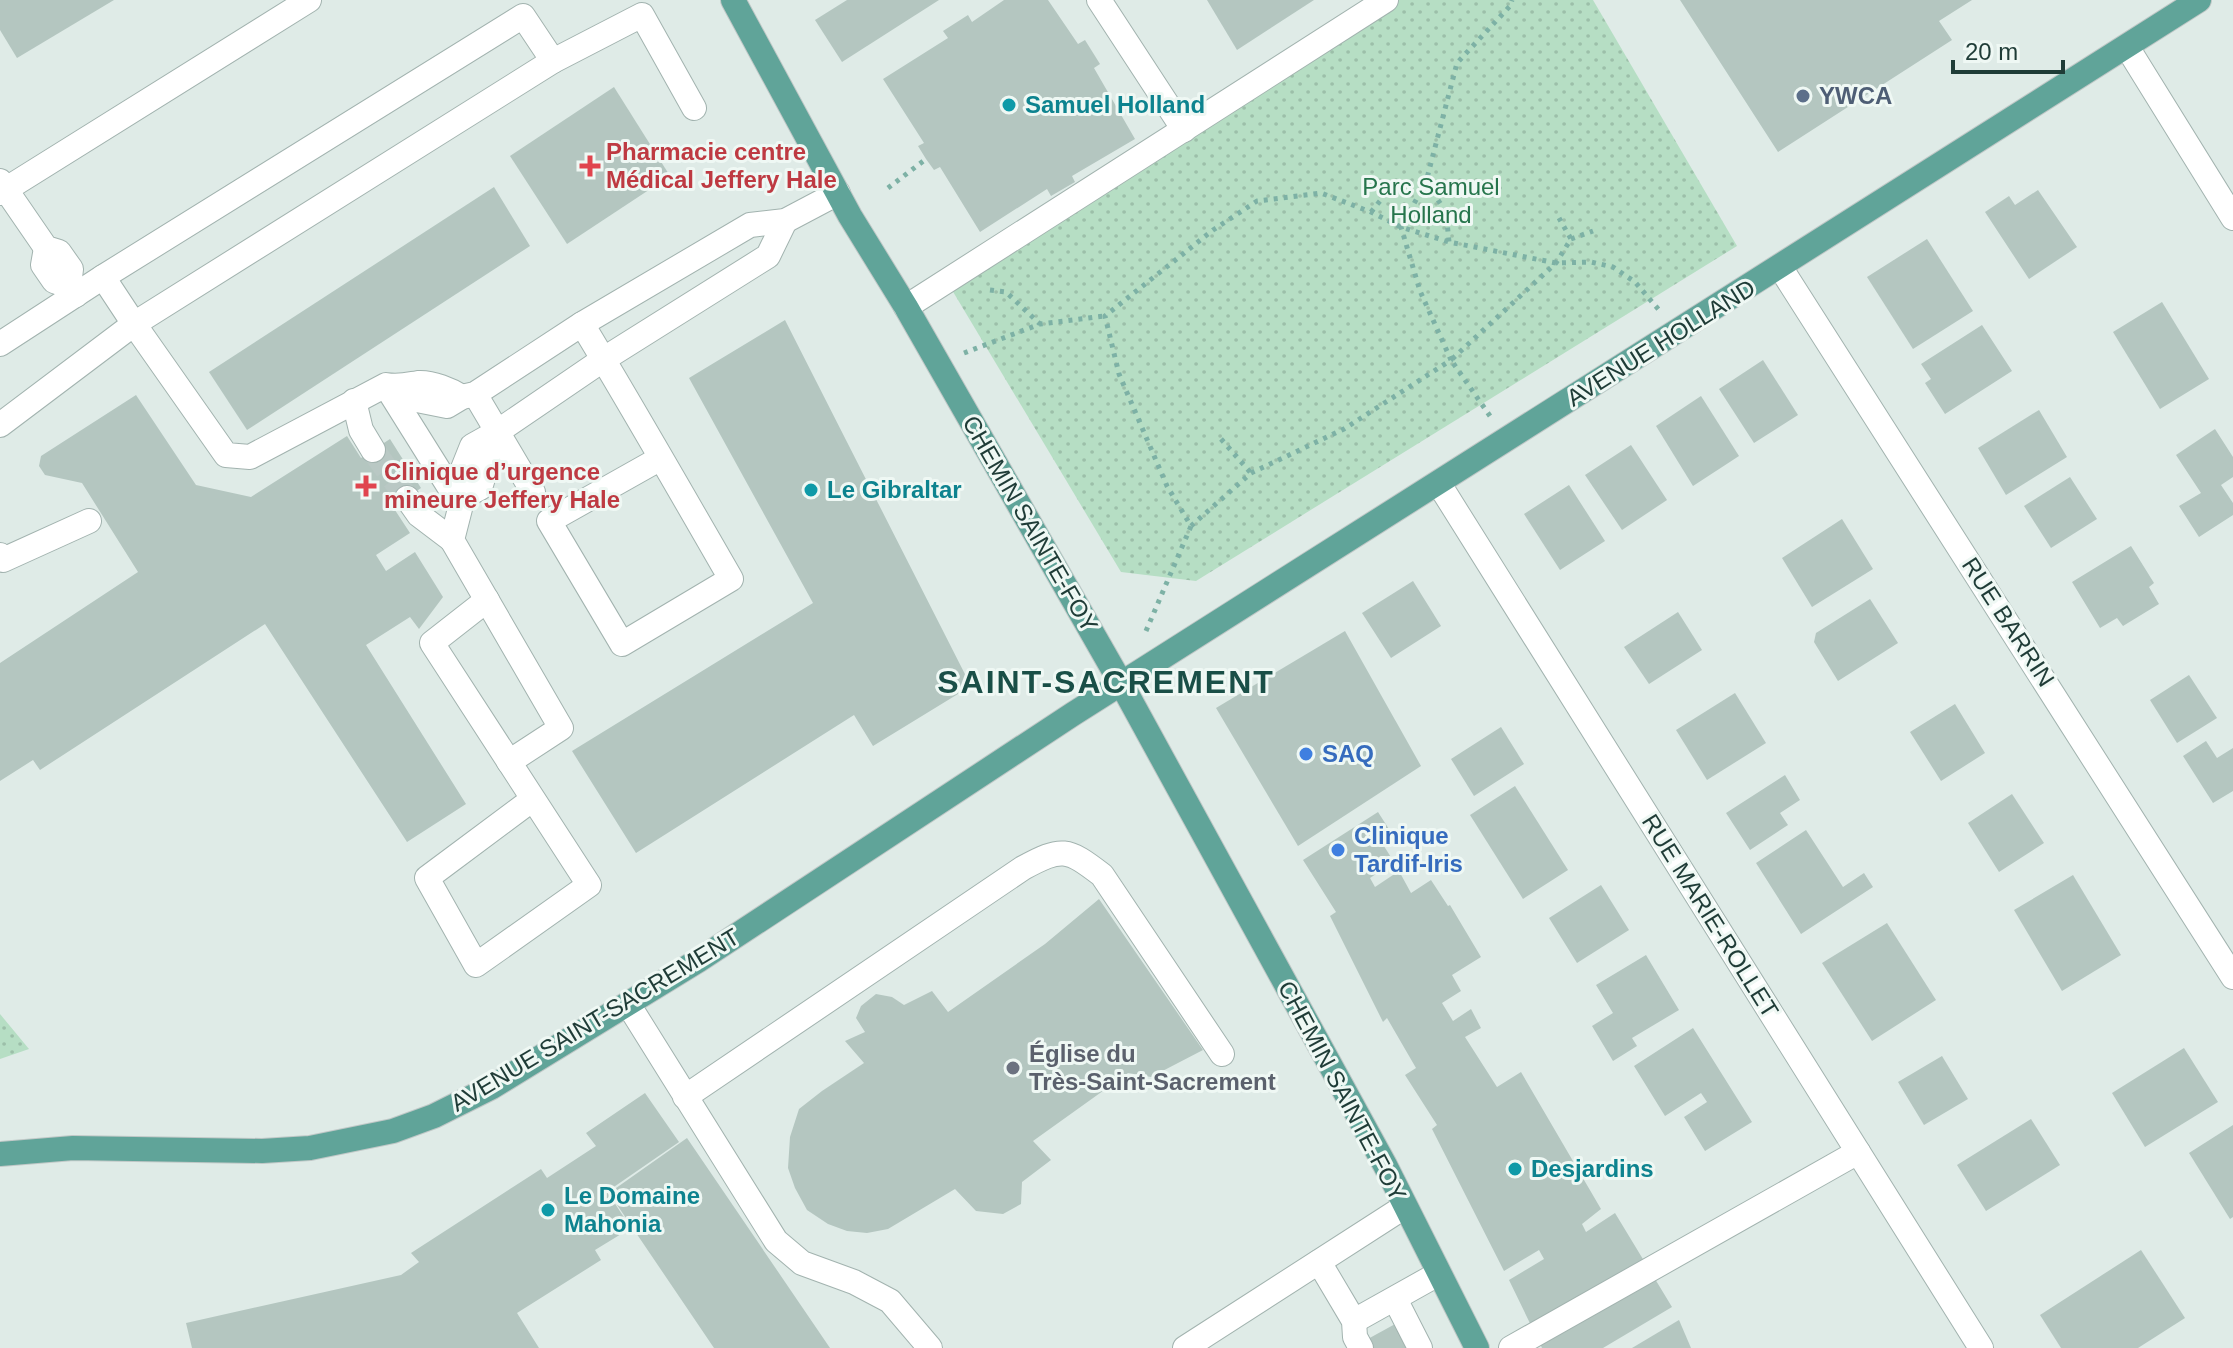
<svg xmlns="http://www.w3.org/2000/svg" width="2233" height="1348" viewBox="0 0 2233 1348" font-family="Helvetica,sans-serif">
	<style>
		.park { fill: url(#park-dots) }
		.building { fill: #b4c6c0 }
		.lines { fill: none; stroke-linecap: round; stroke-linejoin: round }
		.minor-tunnel { stroke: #b9c8c4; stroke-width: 24; stroke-dasharray: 24 12; stroke-linecap: butt }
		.minor-casing { stroke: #a2b3af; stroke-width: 26 }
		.major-casing { stroke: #c0c8c7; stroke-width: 26 }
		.path { stroke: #7db1a5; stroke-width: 5; stroke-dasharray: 4 6; stroke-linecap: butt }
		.minor { stroke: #fff; stroke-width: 24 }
		.major { stroke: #60a499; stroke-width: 24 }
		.service-dot { fill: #5c6f8a; stroke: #eff8f4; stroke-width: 3 }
		.culture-dot { fill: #0f9aa8; stroke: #eff8f4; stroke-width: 3 }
		.health-dot { fill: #e0444e; stroke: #eff8f4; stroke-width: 3 }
		.shop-dot { fill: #3f7fe0; stroke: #eff8f4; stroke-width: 3 }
		.worship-dot { fill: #6b7280; stroke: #eff8f4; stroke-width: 3 }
		.labels { text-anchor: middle; stroke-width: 6; stroke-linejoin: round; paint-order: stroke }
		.service-label { font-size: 24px; font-weight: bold; fill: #4e5e75; stroke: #eff8f4; text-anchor: start }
		.culture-label { font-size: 24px; font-weight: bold; fill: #0d838f; stroke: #eff8f4; text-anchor: start }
		.health-label { font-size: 24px; font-weight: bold; fill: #be3a42; stroke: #eff8f4; text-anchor: start }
		.park-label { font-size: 24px; fill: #26754c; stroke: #eff8f4 }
		.street-label { font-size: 24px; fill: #1f3c37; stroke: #eff8f4 }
		.shop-label { font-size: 24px; font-weight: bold; fill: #366cbe; stroke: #eff8f4; text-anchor: start }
		.worship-label { font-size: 24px; font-weight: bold; fill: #5b616d; stroke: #eff8f4; text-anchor: start }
		.district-label { font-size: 32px; font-weight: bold; letter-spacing: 2px; fill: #1a4f47; stroke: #eff8f4 }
	</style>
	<defs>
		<pattern id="park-dots" width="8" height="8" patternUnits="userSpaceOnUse" patternTransform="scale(2)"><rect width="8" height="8" fill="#b6dec4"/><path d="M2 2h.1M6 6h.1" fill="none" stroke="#9cbfa9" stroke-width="1.8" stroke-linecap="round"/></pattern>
	</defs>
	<rect width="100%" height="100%" fill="#dfebe7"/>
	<g class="park">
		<path d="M1371,0H1593L1737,246L1196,581L1121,572L952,290Z"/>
		<path d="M0,1014L29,1049L0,1059Z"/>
	</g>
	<g class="building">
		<path d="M0,0H114L17,58L0,30Z"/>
		<path d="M847,0H939L842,62L815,20Z"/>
		<path d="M1004,0H1048L1078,44L1085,40L1100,64L1094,68L1135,139L1072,176L1075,182L1051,196L1047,189L980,232L940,167L934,170L926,159L918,146L924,143L883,79L948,38L943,31L968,15L972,22Z"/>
		<path d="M1207,0H1314L1237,50Z"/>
		<path d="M1680,0H1972L1939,21L1952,40L1778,152Z"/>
		<path d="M614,87L670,176L567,244L510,156Z"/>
		<path d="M494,187L530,246L247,430L209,372Z"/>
		<path d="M2038,190L2077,247L2029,279L1985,212L2009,196L2015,205Z"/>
		<path d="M1927,239L1973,311L1913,349L1867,277Z"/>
		<path d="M2162,302L2209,379L2160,409L2113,332Z"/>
		<path d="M785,320L971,686L873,746L854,715L636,853L572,751L813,603L689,378Z"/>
		<path d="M1982,325L2012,371L1945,414L1925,383L1931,379L1921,364Z"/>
		<path d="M1763,360L1798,415L1754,443L1719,389Z"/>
		<path d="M136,395L196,485L251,497L347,436L361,458L390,439L421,488L393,507L410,533L376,555L386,571L415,552L443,597L419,629L410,617L366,645L466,804L407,842L265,624L40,770L33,760L0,781V663L138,572L82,483L45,475L39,466L41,456Z"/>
		<path d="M1701,396L1739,456L1693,486L1656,426Z"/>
		<path d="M2039,410L2067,457L2006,495L1978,448Z"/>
		<path d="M2215,429L2233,457V477L2221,485L2233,503V515L2199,537L2179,506L2201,493L2176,455Z"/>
		<path d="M1631,445L1667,500L1622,530L1585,475Z"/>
		<path d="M2070,477L2097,519L2051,548L2024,506Z"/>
		<path d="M1569,485L1605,541L1560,570L1524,514Z"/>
		<path d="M1842,519L1873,569L1812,607L1782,558Z"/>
		<path d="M2131,546L2154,583L2149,587L2159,604L2123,626L2117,618L2100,628L2072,582Z"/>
		<path d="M1413,581L1441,626L1391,658L1362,613Z"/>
		<path d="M1870,599L1898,643L1838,681L1814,642L1816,633Z"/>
		<path d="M1678,612L1702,650L1649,684L1624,647Z"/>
		<path d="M1345,631L1421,766L1298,846L1216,708Z"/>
		<path d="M2189,675L2217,718L2177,743L2150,700Z"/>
		<path d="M1735,693L1766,743L1707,780L1676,730Z"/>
		<path d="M1955,704L1985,753L1941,781L1910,732Z"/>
		<path d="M1501,727L1524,764L1474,796L1451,759Z"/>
		<path d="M2206,741L2217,758L2233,748V791L2213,803L2183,756Z"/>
		<path d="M1785,775L1800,800L1780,813L1788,825L1750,850L1726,813Z"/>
		<path d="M1515,786L1568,870L1523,899L1470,815Z"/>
		<path d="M2012,794L2044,843L1999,872L1968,823Z"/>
		<path d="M1378,812L1394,837L1382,843L1394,862L1370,878L1375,887L1399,871L1411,893L1431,880L1448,906L1450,905L1481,957L1452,975L1461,991L1442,1003L1453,1021L1471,1009L1481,1028L1465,1037L1497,1087L1521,1072L1601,1209L1582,1224L1586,1232L1615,1213L1672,1307L1603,1348H1542L1509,1280L1544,1259L1539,1250L1504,1271L1432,1129L1437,1125L1405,1075L1416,1068L1387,1018L1383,1022L1330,916L1336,912L1303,860Z"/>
		<path d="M1806,830L1843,887L1864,873L1873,887L1801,934L1756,863Z"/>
		<path d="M2073,875L2121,955L2062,991L2014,910Z"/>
		<path d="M1601,885L1629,930L1577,963L1549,918Z"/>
		<path d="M1099,899L1203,1050L1151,1077L1128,1073L1033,1141L1051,1160L1022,1182L1021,1204L1003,1214L976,1211L955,1189L888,1229L867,1233L847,1231L828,1224L807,1210L795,1188L788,1168L790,1137L799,1109L822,1091L864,1063L845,1041L865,1032L856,1018L861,1006L876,994L892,997L904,1005L932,991L948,1012L1045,944Z"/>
		<path d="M1887,923L1936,1000L1872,1041L1822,963Z"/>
		<path d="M1646,955L1679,1010L1632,1038L1637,1046L1613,1061L1592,1026L1613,1013L1596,985Z"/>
		<path d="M1693,1028L1752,1122L1705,1151L1684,1117L1707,1102L1701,1093L1665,1116L1634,1066Z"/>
		<path d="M2184,1048L2218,1102L2145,1147L2112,1093Z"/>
		<path d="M1942,1056L1968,1099L1924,1125L1898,1082Z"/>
		<path d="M645,1093L679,1142L608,1191L604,1187L631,1228L595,1250L601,1260L517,1313L539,1348H192L186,1323L401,1275L419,1262L411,1253L541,1169L547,1178L596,1146L586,1133Z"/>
		<path d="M2031,1119L2060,1165L1986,1211L1957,1165Z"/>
		<path d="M2233,1125V1217L2230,1219L2189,1153Z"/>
		<path d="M687,1138L800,1304L830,1348H714L609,1193Z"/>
		<path d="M2141,1250L2185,1318L2138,1348H2061L2040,1315Z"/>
		<path d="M1679,1320L1691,1348H1632Z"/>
		<path d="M1397,1323L1410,1348H1371L1366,1340Z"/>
	</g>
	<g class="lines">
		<path class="minor-tunnel" d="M373,450L407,498"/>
		<g class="minor-casing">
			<g id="minor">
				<path d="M1099,0L1184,130"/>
				<path d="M2127,47L2233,218"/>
				<path d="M553,61L642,15L694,108"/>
				<path d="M0,181L46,248L59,252L71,269L69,286"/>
				<path d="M0,193L309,0"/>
				<path d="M46,248L43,265L54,281L69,286L76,295"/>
				<path d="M1780,267L2233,977"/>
				<path d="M906,307L1386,0"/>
				<path d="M582,324C633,408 682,494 731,579L622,644L549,521L661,458"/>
				<path d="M0,344L103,277L523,16L553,61L134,324L226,455L250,457L386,385C399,387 406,385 418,383C432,382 451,390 462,397"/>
				<path d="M386,386L458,501"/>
				<path d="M402,388L412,399L447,406L462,397L475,394L582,324L750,225L785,221L838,193"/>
				<path d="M475,394L533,492"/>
				<path d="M354,401L361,430L373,450"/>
				<path d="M0,425L134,324L103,277"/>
				<path d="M1439,484L1981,1348"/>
				<path d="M463,497L480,488L488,462L486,439"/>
				<path d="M407,498L419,515L452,540"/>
				<path d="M0,555L3,560L89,521"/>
				<path d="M487,600L432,643L589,885L476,965L427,878L533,799"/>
				<path d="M509,762L561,728L452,540L463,497L458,481L472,446L497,432L604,359L768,256L785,221"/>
				<path d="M628,1004L776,1241L802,1263L854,1282L890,1301L930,1348"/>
				<path d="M685,1097L1023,868C1062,847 1067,848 1102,875L1222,1054"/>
				<path d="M1319,1262L1354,1321L1355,1337L1361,1348"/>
				<path d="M1395,1299L1420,1348"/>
				<path d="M1354,1321L1438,1274"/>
				<path d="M1185,1348L1404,1207"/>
				<path d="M1511,1348L1858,1152"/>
			</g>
		</g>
		<g class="major-casing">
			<g id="major">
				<path d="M733,0L850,216L906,307L1122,685L1385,1165L1477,1348"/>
				<path d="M0,1154L73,1148L262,1151L310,1148L393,1131L434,1116L492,1087L699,960L1073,714L2199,0"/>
			</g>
		</g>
		<g class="path">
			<path d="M888,188L926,159"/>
			<path d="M1371,212L1394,184L1426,182L1446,212L1449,242"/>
			<path d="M1571,239L1593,231"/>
			<path d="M990,290L1006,292L1040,324"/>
			<path d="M964,353L1040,324L1105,316"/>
			<path d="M1490,416L1451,360L1556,263L1571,239L1559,218"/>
			<path d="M1221,439L1251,473"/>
			<path d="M1191,526L1251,473L1344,429L1451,360L1420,291L1401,227L1426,182L1457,63L1510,6L1512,0"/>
			<path d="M1146,631L1191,526L1167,486L1119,374L1105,316L1213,230L1257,201L1321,193L1371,212L1401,227L1449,242L1556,263L1591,262L1613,267L1635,282L1659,310"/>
		</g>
		<use href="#minor" class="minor"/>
		<use href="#major" class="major"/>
	</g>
	<circle class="service-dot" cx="1803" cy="96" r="8"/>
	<g class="culture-dot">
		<circle cx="1009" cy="105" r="8"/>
		<circle cx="811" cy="490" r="8"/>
		<circle cx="1515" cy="1169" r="8"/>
		<circle cx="548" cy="1210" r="8"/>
	</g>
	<g class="health-dot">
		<path d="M586 154h8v8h8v8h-8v8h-8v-8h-8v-8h8z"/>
		<path d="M362 474h8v8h8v8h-8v8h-8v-8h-8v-8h8z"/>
	</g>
	<g class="shop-dot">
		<circle cx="1306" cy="754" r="8"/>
		<circle cx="1338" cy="850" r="8"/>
	</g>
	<circle class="worship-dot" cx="1013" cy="1068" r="8"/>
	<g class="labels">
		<g class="service-label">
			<text x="1819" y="104">YWCA</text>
		</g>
		<g class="culture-label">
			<text x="1025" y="113">Samuel Holland</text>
			<text x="827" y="498">Le Gibraltar</text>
			<text x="1531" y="1177">Desjardins</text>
			<text x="564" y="1204">Le Domaine<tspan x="564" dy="28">Mahonia</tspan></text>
		</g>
		<g class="health-label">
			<text x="606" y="160">Pharmacie centre<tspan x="606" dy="28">Médical Jeffery Hale</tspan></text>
			<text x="384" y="480">Clinique d’urgence<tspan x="384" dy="28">mineure Jeffery Hale</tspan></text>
		</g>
		<g class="park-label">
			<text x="1431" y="195">Parc Samuel<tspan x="1431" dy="28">Holland</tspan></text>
		</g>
		<g class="street-label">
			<text transform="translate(1661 343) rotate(-32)" y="8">AVENUE HOLLAND</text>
			<text transform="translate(1030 524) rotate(60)" y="8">CHEMIN SAINTE-FOY</text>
			<text transform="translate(2008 622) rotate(57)" y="8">RUE BARRIN</text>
			<text transform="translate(1710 916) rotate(58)" y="8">RUE MARIE-ROLLET</text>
			<text transform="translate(595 1020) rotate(-31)" y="8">AVENUE SAINT-SACREMENT</text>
			<text transform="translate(1342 1091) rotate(62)" y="8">CHEMIN SAINTE-FOY</text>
		</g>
		<g class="shop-label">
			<text x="1322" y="762">SAQ</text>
			<text x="1354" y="844">Clinique<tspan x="1354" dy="28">Tardif-Iris</tspan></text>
		</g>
		<g class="worship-label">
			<text x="1029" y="1062">Église du<tspan x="1029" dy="28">Très-Saint-Sacrement</tspan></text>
		</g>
		<g class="district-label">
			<text x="1106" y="693">SAINT-SACREMENT</text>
		</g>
	</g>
	<path d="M1953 60v12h110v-12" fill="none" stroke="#1f3c37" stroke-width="4"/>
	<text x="1965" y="60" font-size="24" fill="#1f3c37" stroke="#eff8f4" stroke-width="6" paint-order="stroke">20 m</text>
</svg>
